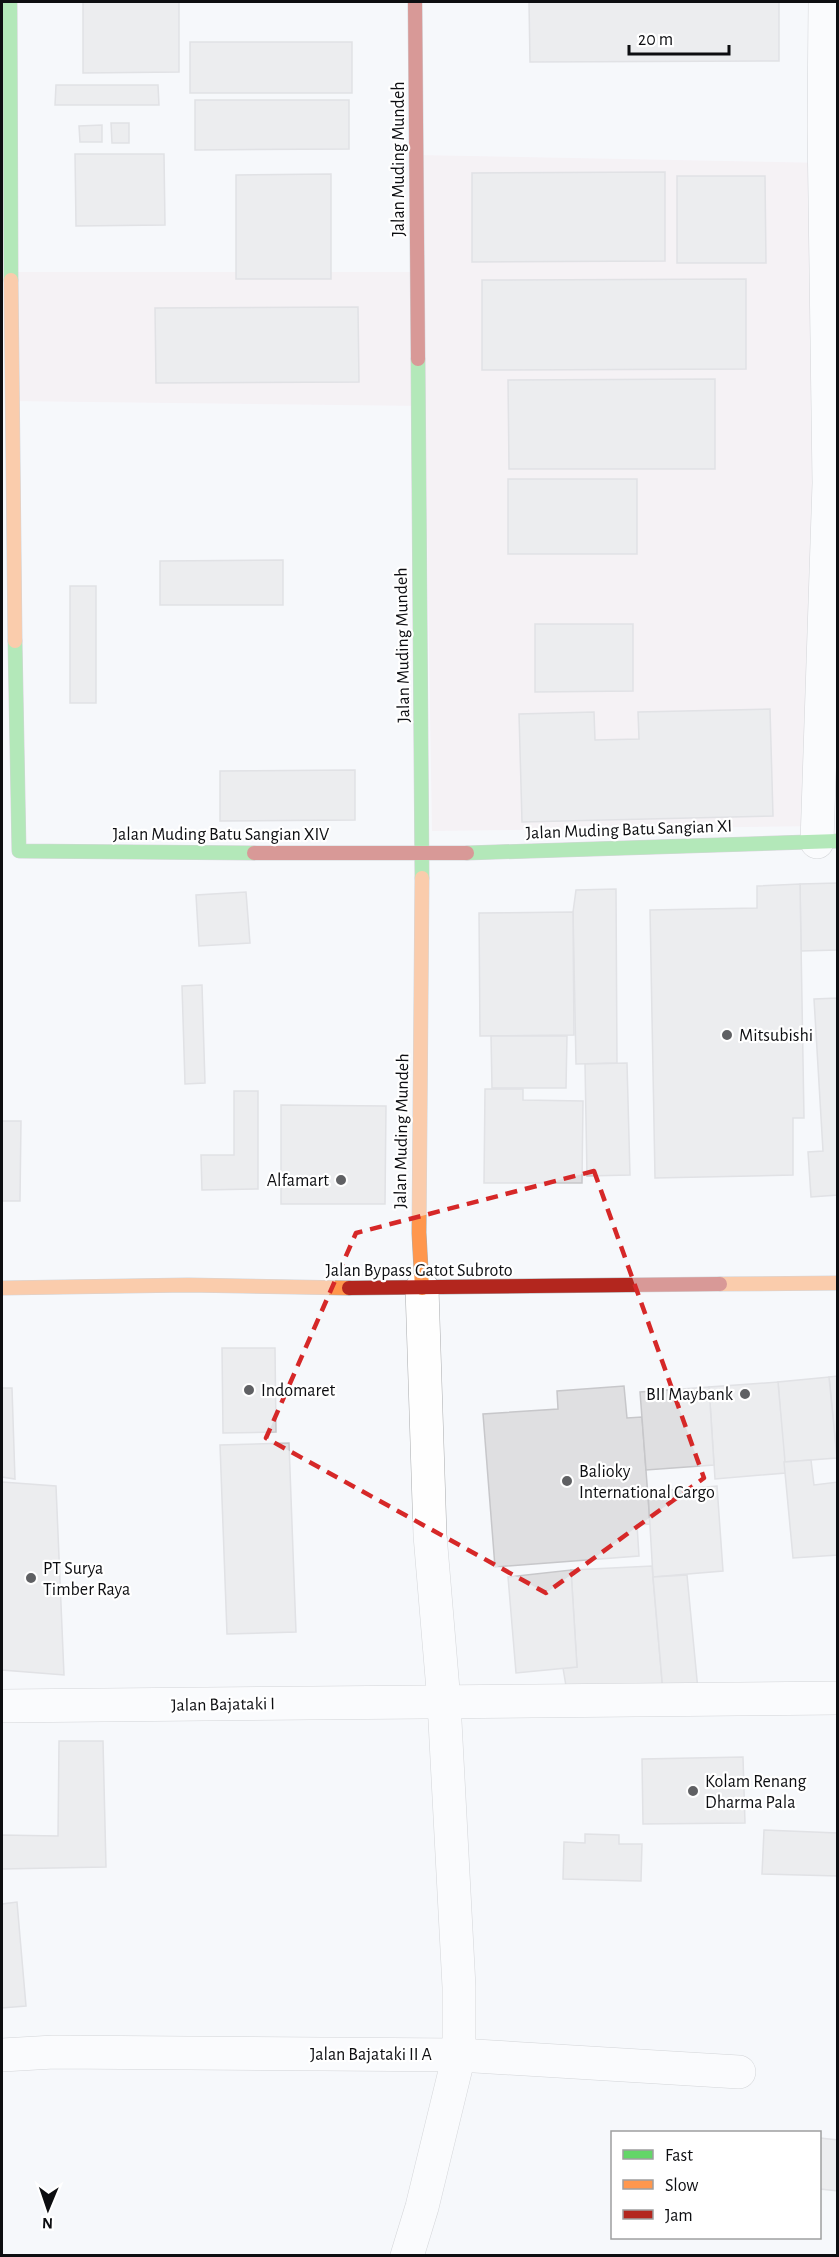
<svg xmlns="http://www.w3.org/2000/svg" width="839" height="2257" viewBox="0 0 839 2257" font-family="'Alegreya Sans',sans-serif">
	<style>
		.industrial { fill: #f4eaee }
		.building { fill: #dfdfe1; stroke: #c7c7ca; stroke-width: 1.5 }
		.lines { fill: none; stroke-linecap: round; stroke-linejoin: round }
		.street-casing { stroke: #aaacae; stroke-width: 34 }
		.fast-casing { stroke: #aaacae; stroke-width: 15 }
		.slow-casing { stroke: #aaacae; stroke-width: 15 }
		.jam-casing { stroke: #aaacae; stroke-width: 15 }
		.street { stroke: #fefefe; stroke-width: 33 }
		.fast { stroke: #63d668; stroke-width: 14 }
		.slow { stroke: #ff974d; stroke-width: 14 }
		.jam { stroke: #b3261e; stroke-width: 14 }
		.marked { fill: none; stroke: #d62828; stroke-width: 4.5; stroke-dasharray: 12 8; stroke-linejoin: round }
		.poi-dot { fill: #5f6063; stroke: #fff; stroke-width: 2 }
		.labels { text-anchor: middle; stroke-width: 4.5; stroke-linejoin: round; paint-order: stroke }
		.street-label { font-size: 18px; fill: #0d0e11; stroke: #fff }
		.poi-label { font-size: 18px; fill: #0d0e11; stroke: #fff; text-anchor: start }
	</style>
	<rect width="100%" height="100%" fill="#f6f8fb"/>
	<path class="industrial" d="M416,155L831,163L826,826L432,831L425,406L9,401L13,272H425Z"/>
	<g class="building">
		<path d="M83,2H179V72L83,73Z"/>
		<path d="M529,2H779V61L530,62Z"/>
		<rect x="190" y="42" width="162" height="51"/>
		<path d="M56,85H158L159,105H55Z"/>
		<path d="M195,100H349V149L195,150Z"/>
		<path d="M111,123H129V143H112Z"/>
		<path d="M102,125V142H80L79,126Z"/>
		<path d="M75,154H164L165,225L76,226Z"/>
		<path d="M665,172V261L472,262V173Z"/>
		<path d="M331,174V279H236V175Z"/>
		<path d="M677,176H765L766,263H677Z"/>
		<path d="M746,279V369L482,370V280Z"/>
		<path d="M358,307L359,382L156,383L155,308Z"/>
		<path d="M715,379V469H509L508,380Z"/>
		<rect x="508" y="479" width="129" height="75"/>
		<path d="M283,560V605H160V561Z"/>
		<rect x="70" y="586" width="26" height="117"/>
		<path d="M535,624H633V691L535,692Z"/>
		<path d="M770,709L773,816L522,822L519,714L594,712L595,740L639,739L638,712Z"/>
		<path d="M355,770V820L220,821V771Z"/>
		<path d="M838,883V950L801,951L800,884Z"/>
		<path d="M800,884L804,1118H793V1175L655,1178L650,910L757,908V886Z"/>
		<path d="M616,889L617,1063L576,1064L573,912L576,890Z"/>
		<path d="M246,892L250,943L199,946L196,895Z"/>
		<path d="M573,912L574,1035L480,1036L479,913Z"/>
		<path d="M202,985L205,1083L185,1084L182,986Z"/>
		<path d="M838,998V1195L811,1197L808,1152L823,1151L814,999Z"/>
		<path d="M491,1036H567L566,1088H492Z"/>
		<path d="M627,1063L630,1175L587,1176L585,1064Z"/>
		<path d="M485,1089H523V1100L583,1101L582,1183H484Z"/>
		<path d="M234,1091H258V1189L202,1190L201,1155H234Z"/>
		<path d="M281,1105L386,1106L385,1204H281Z"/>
		<path d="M2,1121H21L20,1201H2Z"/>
		<path d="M222,1348H275L276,1432L223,1433Z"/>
		<path d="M838,1376V1466L829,1377Z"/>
		<path d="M829,1377L837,1458L784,1462L778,1382Z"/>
		<path d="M778,1382L786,1473L715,1479L709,1387Z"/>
		<path d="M624,1386L627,1418L642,1417L650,1524L637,1525L639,1556L495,1567L483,1414L558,1409L557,1391Z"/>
		<path d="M709,1387L714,1465L646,1470L640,1392Z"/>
		<path d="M2,1388H12L15,1479L2,1477Z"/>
		<path d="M289,1443L296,1632L227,1634L220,1445Z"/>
		<path d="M811,1460L814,1485L838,1482V1555L793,1558L784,1462Z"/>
		<path d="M2,1482L56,1486L64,1675L2,1670Z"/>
		<path d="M717,1486L723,1571L653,1577L648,1492Z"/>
		<path d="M652,1566L663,1692H567L563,1668L577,1667L571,1570Z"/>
		<path d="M571,1570L577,1667L516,1673L508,1577Z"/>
		<path d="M687,1575L698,1690L663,1692L653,1577Z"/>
		<path d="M59,1741H103L106,1867L2,1869V1835L58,1836Z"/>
		<path d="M743,1757L745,1823L643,1824L642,1759Z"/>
		<path d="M764,1830L838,1833V1876L762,1874Z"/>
		<path d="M585,1834L619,1835V1844H642L641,1881L563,1879L564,1842L585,1843Z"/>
		<path d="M17,1902L26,2006L2,2008V1904Z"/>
		<path d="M820,2138L838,2140V2191L820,2189Z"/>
	</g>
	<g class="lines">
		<g class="street-casing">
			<g id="street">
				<path d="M817,842L829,483L824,127L825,2"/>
				<path d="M2,1706L838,1698"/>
				<path d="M2,2055L54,2052L459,2055L739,2072"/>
				<path d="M407,2256L422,2207L459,2055V1987L444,1702L430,1535L422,1288"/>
			</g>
		</g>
		<g class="fast-casing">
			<g id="fast">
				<path d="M10,2L11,280"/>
				<path d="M418,359L422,878"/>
				<path d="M15,641L19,851L254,853"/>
				<path d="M467,853L838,841"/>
			</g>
		</g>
		<g class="slow-casing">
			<g id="slow">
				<path d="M11,280L15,641"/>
				<path d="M422,878L419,1233L422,1288"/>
				<path d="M720,1284L838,1283"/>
				<path d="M2,1288L188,1285L349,1288"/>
			</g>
		</g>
		<g class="jam-casing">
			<g id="jam">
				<path d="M415,2L418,359"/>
				<path d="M254,853H467"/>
				<path d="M349,1288L720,1284"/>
			</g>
		</g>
		<use href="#street" class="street"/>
		<use href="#fast" class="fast"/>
		<use href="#slow" class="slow"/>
		<use href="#jam" class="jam"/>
	</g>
	<path d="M0 0H839V2257H0ZM594,1171L704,1478L546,1593L266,1438L356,1233Z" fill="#f6f8fb" fill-opacity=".55" fill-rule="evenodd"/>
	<path class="marked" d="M594,1171L704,1478L546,1593L266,1438L356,1233Z"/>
	<g class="poi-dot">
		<circle cx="727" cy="1035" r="6"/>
		<circle cx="341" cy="1180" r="6"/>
		<circle cx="249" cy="1390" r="6"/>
		<circle cx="745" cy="1394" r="6"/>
		<circle cx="567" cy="1481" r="6"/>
		<circle cx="31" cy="1578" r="6"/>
		<circle cx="693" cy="1791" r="6"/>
	</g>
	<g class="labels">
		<g class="street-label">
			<text transform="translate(398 159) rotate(-90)" y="6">Jalan Muding Mundeh</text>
			<text transform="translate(402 645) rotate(-91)" y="6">Jalan Muding Mundeh</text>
			<text transform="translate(629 829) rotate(-2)" y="6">Jalan Muding Batu Sangian XI</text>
			<text x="221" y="840">Jalan Muding Batu Sangian XIV</text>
			<text transform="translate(401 1131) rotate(-89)" y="6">Jalan Muding Mundeh</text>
			<text x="419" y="1276">Jalan Bypass Gatot Subroto</text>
			<text transform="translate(223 1704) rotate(-1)" y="6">Jalan Bajataki I</text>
			<text x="371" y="2060">Jalan Bajataki II A</text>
		</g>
		<g class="poi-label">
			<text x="739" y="1041">Mitsubishi</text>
			<text x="329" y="1186" text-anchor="end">Alfamart</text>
			<text x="261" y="1396">Indomaret</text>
			<text x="733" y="1400" text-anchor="end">BII Maybank</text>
			<text x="579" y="1477">Balioky<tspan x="579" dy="21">International Cargo</tspan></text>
			<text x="43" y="1574">PT Surya<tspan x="43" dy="21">Timber Raya</tspan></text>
			<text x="705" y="1787">Kolam Renang<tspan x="705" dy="21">Dharma Pala</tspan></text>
		</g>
	</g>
	<rect width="839" height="2257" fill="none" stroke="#0d0e11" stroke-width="6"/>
	<rect x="611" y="2131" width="210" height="108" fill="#ffffff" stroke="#9e9fa0" stroke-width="1.5"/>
	<rect x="623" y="2150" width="30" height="9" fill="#63d668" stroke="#9e9fa0" stroke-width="1.5"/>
	<text x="665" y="2161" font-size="18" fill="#0d0e11">Fast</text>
	<rect x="623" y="2180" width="30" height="9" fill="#ff974d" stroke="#9e9fa0" stroke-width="1.5"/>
	<text x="665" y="2191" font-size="18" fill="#0d0e11">Slow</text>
	<rect x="623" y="2210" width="30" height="9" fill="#b3261e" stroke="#9e9fa0" stroke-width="1.5"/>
	<text x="665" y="2221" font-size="18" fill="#0d0e11">Jam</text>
	<g transform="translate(48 2209) rotate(182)" stroke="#ffffff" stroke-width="4.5" paint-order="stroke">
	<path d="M0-4.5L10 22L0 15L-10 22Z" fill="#0d0e11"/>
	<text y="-9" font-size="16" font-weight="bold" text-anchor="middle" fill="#0d0e11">N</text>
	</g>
	<path d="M629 45v9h100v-9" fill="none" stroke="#0d0e11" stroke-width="3"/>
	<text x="638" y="45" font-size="18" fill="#0d0e11" stroke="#ffffff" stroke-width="4.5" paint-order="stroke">20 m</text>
</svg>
